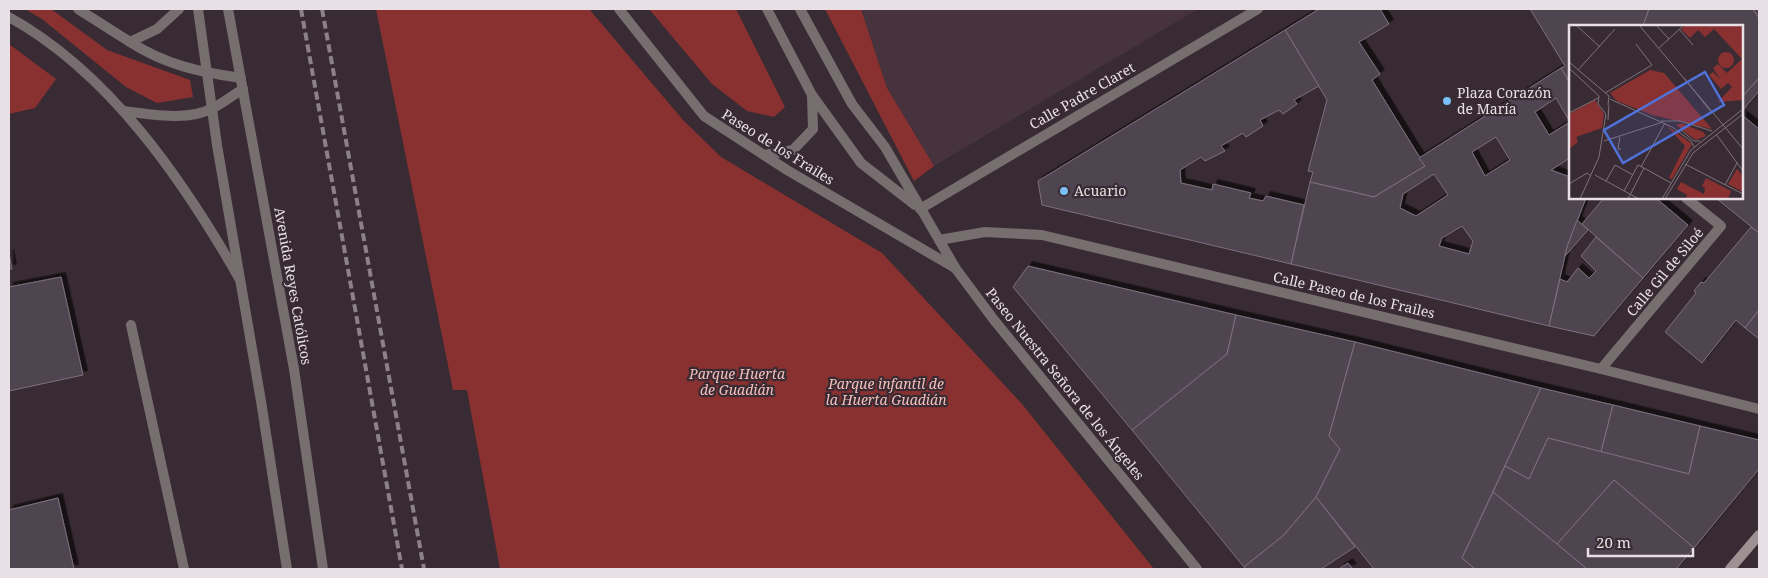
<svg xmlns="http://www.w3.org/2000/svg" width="1768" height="578" viewBox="0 0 1768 578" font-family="'Noto Serif',serif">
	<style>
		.built { fill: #46333e }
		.green { fill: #893130 }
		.building { fill: #504551; stroke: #7c707d; fill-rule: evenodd; filter: url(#shadow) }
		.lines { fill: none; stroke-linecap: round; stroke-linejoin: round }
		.lane { stroke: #776e70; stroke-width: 10 }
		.street { stroke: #776e70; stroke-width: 10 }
		.secondary { stroke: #9e9194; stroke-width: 10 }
		.rail { stroke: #8d8188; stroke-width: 4; stroke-dasharray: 8 4; stroke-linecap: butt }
		.poi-dot { fill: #7abff8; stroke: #392b33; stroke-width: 2 }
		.labels { text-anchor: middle; stroke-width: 4.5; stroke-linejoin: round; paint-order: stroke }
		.poi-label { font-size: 14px; fill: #e9e0e5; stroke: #392b33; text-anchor: start }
		.street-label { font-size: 14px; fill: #e9e0e5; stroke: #392b33 }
		.park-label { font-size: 14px; font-style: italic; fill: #f4bfba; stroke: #392b33 }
		.inset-road { fill: none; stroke: #7f737a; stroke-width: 1 }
		.view { fill: #5072db; fill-opacity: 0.15; stroke: #5072db; stroke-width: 2.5 }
		.inset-edge { fill: none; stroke: #e9e0e5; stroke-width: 2.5 }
	</style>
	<defs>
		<filter id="shadow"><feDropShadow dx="4.5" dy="-4.5" stdDeviation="0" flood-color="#0009"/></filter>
	</defs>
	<rect width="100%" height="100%" fill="#392b33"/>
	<path class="built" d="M861,9H1198L934,166L887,88Z"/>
	<g class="green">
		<path d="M25,9H51L107,50L190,80L193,97L157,103L126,87L42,19Z"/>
		<path d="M376,9H589L683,120L721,157L882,253L1022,404L1154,569H500L467,390H453Z"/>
		<path d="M649,9H736L785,107L774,117L747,111L712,84Z"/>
		<path d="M825,9H861L887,88L934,166L914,181Z"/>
		<path d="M9,44L56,79L35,108L9,114Z"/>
	</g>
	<g class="building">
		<path d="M1319,9H1380L1389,24L1359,42L1380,74L1372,80L1425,166L1374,197L1310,182L1313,172L1308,171L1327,100L1285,30Z"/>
		<path d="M1530,9H1649L1643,26H1570V83L1561,68L1565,66Z"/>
		<path d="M1649,9H1753L1759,18V78L1742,97V26H1643Z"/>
		<path d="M1753,9H1759V18Z"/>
		<path d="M1285,30L1319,86L1294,100L1297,104L1283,114L1279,110L1260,120L1263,126L1246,137L1243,133L1221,146L1225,151L1205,161L1201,157L1180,170L1181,183L1212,190L1213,184L1251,193L1249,198L1263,201L1266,196L1304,205L1291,264L1042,205L1038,181Z"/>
		<path d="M1561,68L1570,83V158L1551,170L1570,177V198H1586L1567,247L1549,326L1291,264L1310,182L1374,197L1425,166L1419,158ZM1556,98L1570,122L1549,135L1535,112ZM1496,137L1510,160L1485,176L1472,152ZM1434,174L1448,195L1416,216L1400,208L1403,194ZM1462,226L1473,241L1469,254L1439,246L1442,238Z"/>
		<path d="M1759,78V91L1742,111V97Z"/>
		<path d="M1742,115L1759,129V233L1716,198H1742Z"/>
		<path d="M1604,198H1658L1657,199L1688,225L1643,278L1582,224Z"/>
		<path d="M1577,220L1588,230L1565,256L1567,247Z"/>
		<path d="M1751,227L1759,233V310L1745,328L1736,320L1702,363L1665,332L1696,293L1694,291L1701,282L1704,283Z"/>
		<path d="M1596,237L1643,278L1594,336L1549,326L1560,279L1567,282L1578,268L1589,278L1596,271L1581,256Z"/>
		<path d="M9,254L12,269H9Z"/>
		<path d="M1028,266L1236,315L1227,354L1132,430L1013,287Z"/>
		<path d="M61,277L83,375L9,391V287Z"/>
		<path d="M1759,310V339L1745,328Z"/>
		<path d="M1236,315L1355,342L1329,436L1340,449L1316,497L1284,535L1244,567L1132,430L1227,354Z"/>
		<path d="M1355,342L1541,388L1462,558L1475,569H1374L1316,497L1340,449L1329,436Z"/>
		<path d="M1541,388L1613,405L1601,452L1548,438L1529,479L1505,466Z"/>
		<path d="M1613,405L1700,426L1689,474L1601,452Z"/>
		<path d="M1700,426L1759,440V469L1694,548L1614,480L1557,544L1493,492L1505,466L1529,479L1548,438L1689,474Z"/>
		<path d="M1614,480L1694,548L1676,569H1587L1557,544Z"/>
		<path d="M1493,492L1557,544L1587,569H1475L1462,558Z"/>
		<path d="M1316,497L1355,547L1321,569H1246L1244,567L1284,535Z"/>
		<path d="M58,498L74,569H9V510Z"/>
		<path d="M1348,563L1352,568L1350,569H1339Z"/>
	</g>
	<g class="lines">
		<g class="lane">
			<path d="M78,9L130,42L157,29L179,9"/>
			<path d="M9,17C110,73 183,180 239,278"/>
			<path d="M130,42C166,65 199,72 241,78"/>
			<path d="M123,111C151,114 187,122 213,108C223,103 233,95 243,89"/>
			<path d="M131,325L184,569"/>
		</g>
		<g class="street">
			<path d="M198,9L217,145L261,401L287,569"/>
			<path d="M228,9L294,369L323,569"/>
			<path d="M619,9L704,116L787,170L955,268"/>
			<path d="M767,9L812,95L861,163L915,205"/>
			<path d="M800,9L852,104L885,147L956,269L994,320L1197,569"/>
			<path d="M764,155L793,150L813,129L812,96"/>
			<path d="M920,209L1258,9"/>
			<path d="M939,240L985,232L1042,235L1601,369L1759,409"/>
			<path d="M1601,369L1721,226L1686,198"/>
		</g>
		<path class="secondary" d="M1730,569L1759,535"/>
		<g class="rail">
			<path d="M301,9L402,569"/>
			<path d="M322,9L424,569"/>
		</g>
	</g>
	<g class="poi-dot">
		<circle cx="1447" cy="101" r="5"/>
		<circle cx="1064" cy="191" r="5"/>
	</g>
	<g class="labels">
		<g class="poi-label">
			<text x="1457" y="98">Plaza Corazón<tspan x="1457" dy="16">de María</tspan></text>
			<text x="1074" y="196">Acuario</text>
		</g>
		<g class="street-label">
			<text transform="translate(1082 96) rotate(-30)" y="5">Calle Padre Claret</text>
			<text transform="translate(778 147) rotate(32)" y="5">Paseo de los Frailes</text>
			<text transform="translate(1665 272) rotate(-50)" y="5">Calle Gil de Siloé</text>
			<text transform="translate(293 286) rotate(80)" y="5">Avenida Reyes Católicos</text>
			<text transform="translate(1354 295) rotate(13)" y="5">Calle Paseo de los Frailes</text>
			<text transform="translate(1065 384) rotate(51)" y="5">Paseo Nuestra Señora de los Ángeles</text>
		</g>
		<g class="park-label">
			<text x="737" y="379">Parque Huerta<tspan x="737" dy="16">de Guadián</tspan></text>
			<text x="886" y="389">Parque infantil de<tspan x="886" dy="16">la Huerta Guadián</tspan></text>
		</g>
	</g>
	<g transform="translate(1569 25)">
		<rect width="174" height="174" fill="#392b33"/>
		<path d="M117,0H171L174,4V75L149,77L163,62L159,58L152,64L140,50L144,47L151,54L144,43L149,39L158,48L173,34L145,4L136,12L129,5L121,13L112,4ZM149 35a8 8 0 1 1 16 0a8 8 0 1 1-16 0ZM81,45L95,48L143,104L83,90L48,76L41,68ZM26,75L35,89L33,103L7,112L9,117L0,124V89ZM112,98L134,107L137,111L127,115L107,100ZM97,100L123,119L103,154L100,153L116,121ZM168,144L174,151V167L159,159ZM137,153L162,166L159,174H117L118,170L108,164L112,157L135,169L136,163L133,161Z" fill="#893130"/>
		<path class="inset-road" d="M7,0L31,22M70,0L151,96M87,0L100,14M110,4L124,20M90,23L115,0M0,37L40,71L39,80M0,43L30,71M9,45L46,4M115,53L142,87M36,68L83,40L67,19M41,74L103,102L122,116L125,122M0,88L29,73M39,95L40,80M150,95L174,124M92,96H111L143,106M112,105L125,116H131M147,109L174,146M51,112L49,124H52M35,116L94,97M116,139L174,169M72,142L96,98M75,143L102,158M26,150L70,174M37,156L46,140L64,150M0,159L18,148L22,151M156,160L168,138M55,166L69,140L75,143L59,174M11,174L30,132L37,89L29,79L30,71M93,174L122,125L174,84M96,174L124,128L174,89"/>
		<path class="view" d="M136,47L155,80L54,138L35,105Z"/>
		<rect width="174" height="174" class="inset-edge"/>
	</g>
	<rect width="1768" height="578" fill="none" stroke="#e9e0e5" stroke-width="20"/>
	<path d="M1588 548v8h105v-8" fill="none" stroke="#e9e0e5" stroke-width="2.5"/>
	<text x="1596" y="548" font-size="15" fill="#e9e0e5" stroke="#392b33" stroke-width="4" paint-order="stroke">20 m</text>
</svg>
